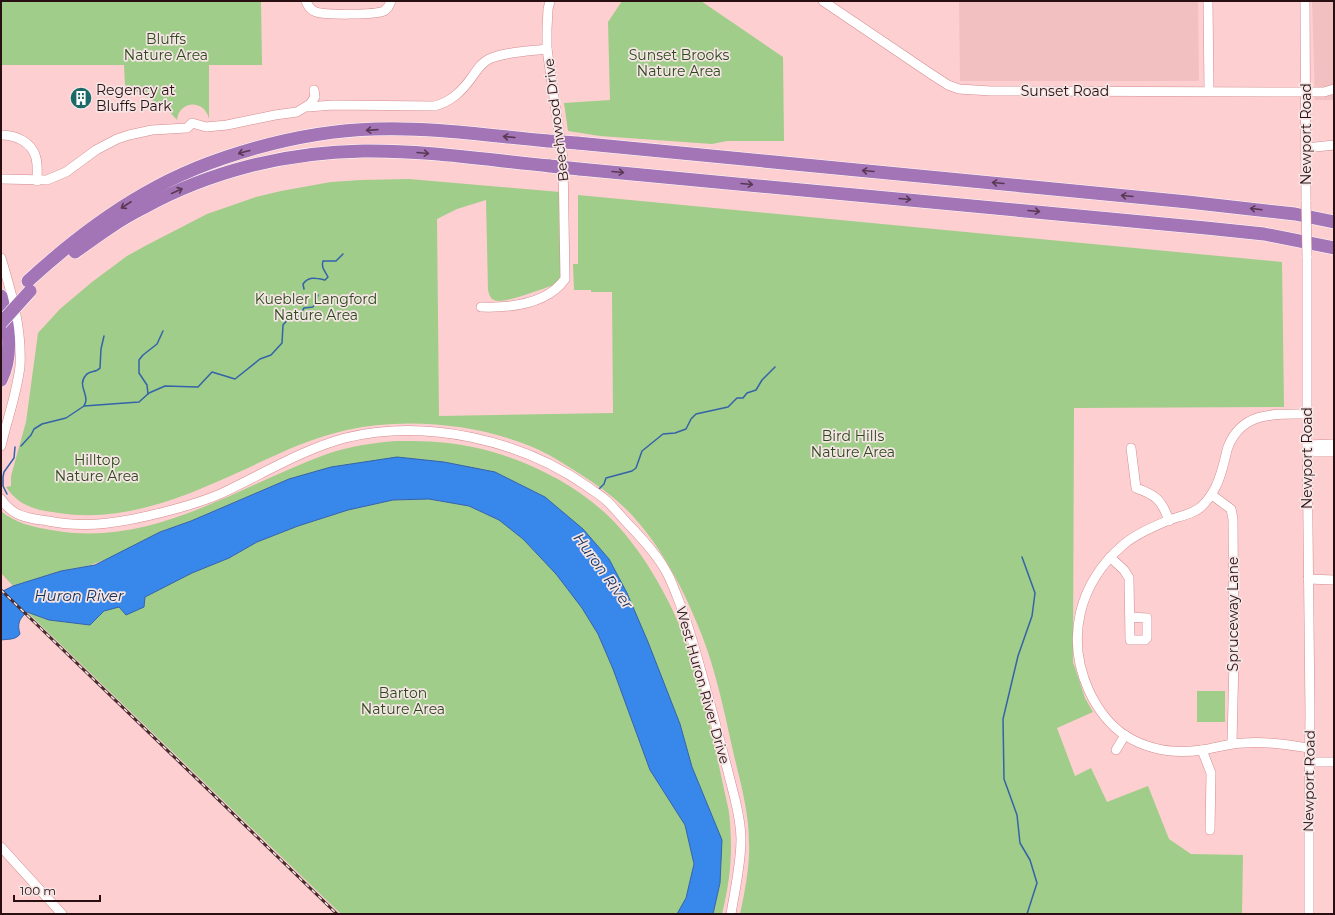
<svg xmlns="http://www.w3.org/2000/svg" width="1335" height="915" viewBox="0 0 1335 915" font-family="Montserrat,sans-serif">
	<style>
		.built { fill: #f3c0c2 }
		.green { fill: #a0cd8a }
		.water { fill: #3887ea; stroke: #3463a9 }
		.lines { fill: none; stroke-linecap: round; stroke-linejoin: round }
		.stream { stroke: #3463a9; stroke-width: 1.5 }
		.minor-casing { stroke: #d48c90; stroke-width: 10 }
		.highway-casing { stroke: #fff; stroke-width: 14 }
		.minor { stroke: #fff; stroke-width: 9 }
		.highway { stroke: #a375b6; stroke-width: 13 }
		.rail-casing { stroke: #482b2d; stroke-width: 3 }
		.rail { stroke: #f5e5e5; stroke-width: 1.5; stroke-dasharray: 4.5; stroke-linecap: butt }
		.minor-bridge-casing { stroke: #d48c90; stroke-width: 10; stroke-linecap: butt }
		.highway-bridge-casing { stroke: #fff; stroke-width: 14; stroke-linecap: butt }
		.minor-bridge { stroke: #fff; stroke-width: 9 }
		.highway-bridge { stroke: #a375b6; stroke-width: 13 }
		.oneway { stroke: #5a3853 }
		.labels { text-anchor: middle; stroke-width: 3.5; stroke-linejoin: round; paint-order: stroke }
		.park-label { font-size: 14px; fill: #2c491c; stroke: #f5e5e5 }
		.poi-label { font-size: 14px; fill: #290f11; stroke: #f5e5e5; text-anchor: start }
		.street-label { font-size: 14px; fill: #290f11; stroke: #f5e5e5 }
		.water-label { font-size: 15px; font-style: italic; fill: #14325a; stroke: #f5e5e5 }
	</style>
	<rect width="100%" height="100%" fill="#fdcfd0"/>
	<g class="built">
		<path d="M959,1H1198L1199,81H960Z"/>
		<path d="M1312,1H1334V100H1315Z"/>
	</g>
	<g class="green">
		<path d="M1,1H261L262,65H209V119C205,99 179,100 177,120L166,108L125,85L124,65H1Z"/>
		<path d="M622,1H701L783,57L784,141H727L712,144L600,136L568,131L564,103L610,100L608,22Z"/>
		<path d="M409,179L560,192V278L554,285C544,288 502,305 494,300C490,298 489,294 488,290L486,200L457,209L437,219L439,416L613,413L612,292H591V290H574L573,264H578V195L1282,262L1284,407L1074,408L1073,662L1085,698L1093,712L1057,728L1075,776L1091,768L1107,802L1148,786L1169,839L1191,854L1243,855L1242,914H740C745,891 750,866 749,843C749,811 740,781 733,751C724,711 716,671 701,633C684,590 661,545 628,511C613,496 597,485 580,474C566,465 552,456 537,449C480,424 408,417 347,430C309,438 274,456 239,472C182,498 122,523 59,513C36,510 20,507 6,487L11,486V476L26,422L38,333L60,309L92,282L127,256L145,246L207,214L256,197L281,191L331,182L361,180Z"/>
		<path d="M396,441C418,441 440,441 462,445C517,454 580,484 618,526C651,562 680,618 694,665C709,713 718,763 729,812C733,850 731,877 722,914H713L720,883L680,724L545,497L289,479L191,521L160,532L120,554L88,566L61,571L13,586L1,573V511C15,523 33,527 51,530C152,549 238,486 327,454C350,446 372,443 396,441Z"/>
		<path d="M429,499L469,506L499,520L523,539L556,574L582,608L598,634L613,669L650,770L685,825L694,864L686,898L677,914H341L27,612L49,620L90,625L104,611L119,607H144L145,597L192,573L229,558L257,542L298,526L348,510L393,500Z"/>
		<rect x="1197" y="691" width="28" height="31"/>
	</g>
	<path class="water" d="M397,457L444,462L495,472L545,497L583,529L609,559L627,593L648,642L680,724L692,767L722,840L720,883L713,914H677L686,898L694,864L685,825L650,770L613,669L598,634L582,608L556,574L523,539L499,520L469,506L429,499L393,500L348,510L298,526L257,542L229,558L192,573L145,597L144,607L126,615L119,607L104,611L90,625L49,620L27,612C19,619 17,624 20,634C16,640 8,639 1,640V592L13,586L61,571L95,565L160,532L191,521L289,479L331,467Z"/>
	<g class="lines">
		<g class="stream">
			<path d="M304,289L303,284C309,276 316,278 325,280L328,277C325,271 321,268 323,261H336L343,254"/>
			<path d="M148,394L147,385L139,373V360L143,355L157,344L163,331"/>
			<path d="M84,406C85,404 86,402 86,400C86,391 78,384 86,375C90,370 96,373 100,368L101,349L104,336"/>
			<path d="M21,446L31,435L34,429L42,424L66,418L84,406L139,402L149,393L165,386L198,387L212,372L235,379L260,359L271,355L282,343L283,325L289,318H298L304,308L313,307L315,303L318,295"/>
			<path d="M599,489L604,484L606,478L632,471L636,468L642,451L663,434L675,433L686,429L691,419L696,414L728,407L737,398H743L747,393L756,390L762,380L775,367"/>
			<path d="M7,494L3,486V477L4,472L14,458L15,447"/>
			<path d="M1022,557L1035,593L1032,616L1018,656L1003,719L1004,779L1017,815L1020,843L1030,860L1037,883L1027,914"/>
		</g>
		<g class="minor-casing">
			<g id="minor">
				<path d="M306,1C308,6 310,10 316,12C325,15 376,15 384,11C387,9 390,4 391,1"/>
				<path d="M823,1L931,74L948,85L959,89L991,91L1305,92H1324L1334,89"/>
				<path d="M1208,1L1209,91"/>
				<path d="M1305,1L1306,201"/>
				<path d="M308,107L333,105L434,106C451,102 462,91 472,77C477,70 481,63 489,59C503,52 531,51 547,49"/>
				<path d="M1,135C16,135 32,142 36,158C38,166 37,174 37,181"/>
				<path d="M1306,148L1334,145"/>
				<path d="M1,179L47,180L66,172L96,150L117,139L129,135L152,130L187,128L192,123L206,127L227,125L275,115L297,112L310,104L315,97L314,90"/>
				<path d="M1307,256V434L1310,714L1309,799V914"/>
				<path d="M1,258C12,294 22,329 20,366C17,393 7,420 1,446"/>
				<path d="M481,307C510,308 547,304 565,279L563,159L547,49V29L548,9L550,1"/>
				<path d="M1307,414C1275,414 1242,411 1228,447C1226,453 1225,460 1223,466C1219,481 1214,494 1202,506C1194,514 1180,516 1169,520C1153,527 1136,534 1123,545C1079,583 1065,638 1089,691C1097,708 1109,725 1126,736C1149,750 1175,754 1202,750C1216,748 1230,743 1244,743C1266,741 1288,745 1309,748"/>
				<path d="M1307,445L1334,444"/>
				<path d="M1131,448L1136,488C1156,495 1162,500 1169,521"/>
				<path d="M1307,452H1334"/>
				<path d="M1212,495L1231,509L1233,519L1234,659L1232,743"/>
				<path d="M1,499C13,517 28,518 48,521C88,529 125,522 164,512C183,507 202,502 220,494C261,475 301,450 345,438C426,418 521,440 588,487C595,492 602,496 608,502C616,510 623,519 631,527C644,541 658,556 667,573C671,580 674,589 677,596C687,621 694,645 701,671C713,713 724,756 735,799C738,812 741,825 741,839C741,864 735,889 731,914"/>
				<path d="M1110,557L1124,570L1129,578L1130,640H1145L1147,638V618L1130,617"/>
				<path d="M1308,579L1334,580"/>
				<path d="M1116,750L1125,735"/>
				<path d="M1202,750L1211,773L1210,830"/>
				<path d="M1309,762H1334"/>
				<path d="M1,847L62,914"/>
			</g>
		</g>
		<g class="highway-casing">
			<g id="highway">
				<path d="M577,143L1188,202L1295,214L1334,222"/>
				<path d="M579,169L1206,228L1264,234L1334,248"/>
				<path d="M75,252C97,236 119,220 143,208C210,171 287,152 363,151C425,150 488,160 550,166"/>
				<path d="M28,281C63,249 102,218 144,194C208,156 301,131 375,129C433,127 491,136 548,141"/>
				<path d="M1,296C8,323 14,354 1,380"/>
			</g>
		</g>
		<use href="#minor" class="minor"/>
		<use href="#highway" class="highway"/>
		<g class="rail-casing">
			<path id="rail" d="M1,590L337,914"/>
		</g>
		<use href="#rail" class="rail"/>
		<g class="minor-bridge-casing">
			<path id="minor-bridge" d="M1306,201L1307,256"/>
		</g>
		<g class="highway-bridge-casing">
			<g id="highway-bridge">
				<path d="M548,141L577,143"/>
				<path d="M550,166L579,169"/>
				<path d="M1,323L30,291"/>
			</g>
		</g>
		<use href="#minor-bridge" class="minor-bridge"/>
		<use href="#highway-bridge" class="highway-bridge"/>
	</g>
	<defs><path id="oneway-shaft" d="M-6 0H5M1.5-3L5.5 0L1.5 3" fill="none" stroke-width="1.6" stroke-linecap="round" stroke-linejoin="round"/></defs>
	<g class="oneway">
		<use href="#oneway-shaft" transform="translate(372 130) rotate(176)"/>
		<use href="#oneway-shaft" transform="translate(509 137) rotate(-175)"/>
		<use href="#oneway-shaft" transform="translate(244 152) rotate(165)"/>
		<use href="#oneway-shaft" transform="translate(423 153) rotate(5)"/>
		<use href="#oneway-shaft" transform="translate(868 171) rotate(-175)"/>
		<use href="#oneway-shaft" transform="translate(618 172) rotate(5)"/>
		<use href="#oneway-shaft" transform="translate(998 183) rotate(-175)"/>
		<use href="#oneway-shaft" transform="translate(747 184) rotate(5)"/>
		<use href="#oneway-shaft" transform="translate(177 191) rotate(-24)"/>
		<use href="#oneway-shaft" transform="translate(1127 196) rotate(-175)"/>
		<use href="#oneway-shaft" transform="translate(905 199) rotate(5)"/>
		<use href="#oneway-shaft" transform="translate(126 205) rotate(147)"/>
		<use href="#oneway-shaft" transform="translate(1256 209) rotate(-173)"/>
		<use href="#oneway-shaft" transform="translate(1034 211) rotate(5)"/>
	</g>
	<defs>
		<g id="building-disc" transform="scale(1.15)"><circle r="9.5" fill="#1b6969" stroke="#f5e5e5"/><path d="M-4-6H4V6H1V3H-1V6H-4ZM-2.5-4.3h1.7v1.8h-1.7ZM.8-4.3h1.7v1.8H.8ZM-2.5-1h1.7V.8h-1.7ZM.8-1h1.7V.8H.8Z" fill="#fff"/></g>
	</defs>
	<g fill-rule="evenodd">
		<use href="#building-disc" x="81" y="98"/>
	</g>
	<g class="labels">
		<g class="park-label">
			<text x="166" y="44">Bluffs<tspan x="166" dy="16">Nature Area</tspan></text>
			<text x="679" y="60">Sunset Brooks<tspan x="679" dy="16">Nature Area</tspan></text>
			<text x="316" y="304">Kuebler Langford<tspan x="316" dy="16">Nature Area</tspan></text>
			<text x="853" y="441">Bird Hills<tspan x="853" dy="16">Nature Area</tspan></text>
			<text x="97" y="465">Hilltop<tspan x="97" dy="16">Nature Area</tspan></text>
			<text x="403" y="698">Barton<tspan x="403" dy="16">Nature Area</tspan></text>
		</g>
		<g class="poi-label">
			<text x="96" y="95">Regency at<tspan x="96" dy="16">Bluffs Park</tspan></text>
		</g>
		<g class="street-label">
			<text x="1065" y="96">Sunset Road</text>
			<text transform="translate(556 120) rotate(-97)" y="5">Beechwood Drive</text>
			<text transform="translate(1306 134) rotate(-90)" y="5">Newport Road</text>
			<text transform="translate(1307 458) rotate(-90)" y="5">Newport Road</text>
			<text transform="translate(1233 614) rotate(-90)" y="5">Spruceway Lane</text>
			<text transform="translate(703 685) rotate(74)" y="5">West Huron River Drive</text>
			<text transform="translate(1309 781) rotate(-89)" y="5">Newport Road</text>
		</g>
		<g class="water-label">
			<text transform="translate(603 571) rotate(54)" y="5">Huron River</text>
			<text x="79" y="601">Huron River</text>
		</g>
	</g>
	<rect width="1335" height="915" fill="none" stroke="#290f11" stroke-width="4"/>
	<path d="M14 895v6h86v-6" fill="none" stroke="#290f11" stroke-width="2"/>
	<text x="20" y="895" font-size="12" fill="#290f11" stroke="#f5e5e5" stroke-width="3" paint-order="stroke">100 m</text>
</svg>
